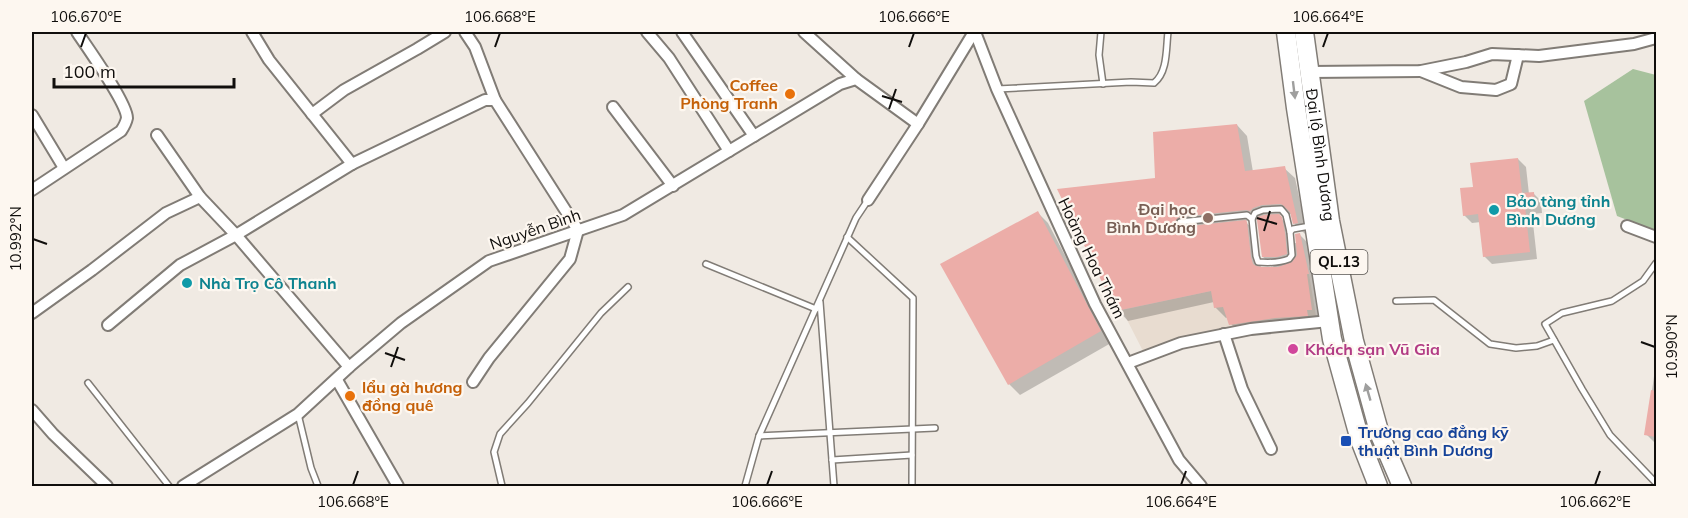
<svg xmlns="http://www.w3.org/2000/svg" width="1688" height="518" viewBox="0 0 1688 518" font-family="Mulish,sans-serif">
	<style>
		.built { fill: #e8dcd0 }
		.green { fill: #a7c29d }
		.shadow { fill: #0003; fill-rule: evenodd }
		.building { fill: #ecada8 }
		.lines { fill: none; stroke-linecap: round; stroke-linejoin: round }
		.service-casing { stroke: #817c76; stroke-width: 8 }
		.minor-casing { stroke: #817c76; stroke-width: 14 }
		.trunk-casing { stroke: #817c76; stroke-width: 21 }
		.service { stroke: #fff; stroke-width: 5 }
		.minor { stroke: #fff; stroke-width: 10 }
		.trunk { stroke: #fff; stroke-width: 18 }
		.oneway { fill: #9f9f9e }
		.ticks { fill: none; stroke: #100e0c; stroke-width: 2 }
		.food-dot { fill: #e8710a; stroke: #fdf7f0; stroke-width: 2 }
		.culture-dot { fill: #0f9aa8; stroke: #fdf7f0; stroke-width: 2 }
		.education-dot { fill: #8d6e63; stroke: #fdf7f0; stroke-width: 2 }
		.hotel-dot { fill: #d1479c; stroke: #fdf7f0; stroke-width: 2 }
		.transit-dot { fill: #1a4fb4; stroke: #fdf7f0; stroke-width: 2 }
		.labels { text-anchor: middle; stroke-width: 4.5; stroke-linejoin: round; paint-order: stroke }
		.shield { fill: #fdf7f0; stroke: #575450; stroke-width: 1.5 }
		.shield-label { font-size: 15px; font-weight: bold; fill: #100e0c }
		.food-label { font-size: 16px; font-weight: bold; fill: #c56008; stroke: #fdf7f0; text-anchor: end }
		.street-label { font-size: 16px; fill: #100e0c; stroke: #fdf7f0 }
		.culture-label { font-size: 16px; font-weight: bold; fill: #0d838f; stroke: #fdf7f0; text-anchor: start }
		.education-label { font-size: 16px; font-weight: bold; fill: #785e54; stroke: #fdf7f0; text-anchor: end }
		.hotel-label { font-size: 16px; font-weight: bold; fill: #b23c85; stroke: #fdf7f0; text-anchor: start }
		.transit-label { font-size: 16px; font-weight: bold; fill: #164399; stroke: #fdf7f0; text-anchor: start }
		.neatline { fill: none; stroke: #100e0c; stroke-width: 2 }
		.ticks-label { font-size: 15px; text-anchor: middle; fill: #100e0c }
	</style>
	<rect width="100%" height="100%" fill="#f0eae3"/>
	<path class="built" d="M1309,274L1316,316L1164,348L1144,353L1122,310L1239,285Z"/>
	<path class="green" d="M1633,69L1656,75V231L1617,216L1584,101Z"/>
	<g class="shadow">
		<path d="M1237,125L1247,136L1253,172L1284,168L1295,178L1307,233L1305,234L1294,223L1292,214L1278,215L1292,230L1295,243H1297L1299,234L1310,245L1322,320L1241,334L1231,324L1228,317L1226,318L1215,307L1214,302L1128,321L1118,310L1156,179ZM1258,220L1263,257L1275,268L1261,269L1257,234L1245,221Z"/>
		<path d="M1518,159L1526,167L1529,194L1533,193L1541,201L1542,213L1532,214L1537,259L1492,264L1484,256L1481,222L1472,223L1464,215L1474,188Z"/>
		<path d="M1037,212L1048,223L1111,343L1020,395L1009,384Z"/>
		<path d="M1655,369L1656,370V443L1654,442L1646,434Z"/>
	</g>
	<g class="building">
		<path d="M1237,124L1245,171L1285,166L1298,223L1293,224L1290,212L1284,206L1281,204L1262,205L1253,208L1250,211L1246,210L1179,217L1176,220V224L1180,227L1246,220L1247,222L1251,257L1253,264L1256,266L1262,267H1278L1292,262L1297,255L1295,234L1300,233L1309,274H1307L1312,310H1307L1308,316L1275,318L1229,325L1223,307L1214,308L1211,291L1116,311L1057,189L1155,178L1153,132Z"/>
		<path d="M1518,158L1522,193L1534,192L1535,205L1525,206L1530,252L1483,257L1478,214L1463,216L1460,188L1473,187L1470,163Z"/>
		<path d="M1038,211L1101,331L1008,385L940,264Z"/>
		<path d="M1279,214L1282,217L1285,233L1287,254L1277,257H1262L1257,220L1258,217L1264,215Z"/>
		<path d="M1651,390L1656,391V437L1644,435Z"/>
	</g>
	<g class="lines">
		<g class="service-casing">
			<g id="service">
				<path d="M1101,32L1099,55L1103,84"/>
				<path d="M997,89L1131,82L1154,83C1168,72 1166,48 1168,32"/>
				<path d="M1252,219L1255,213L1263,210L1281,209L1286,215L1290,232"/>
				<path d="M1180,222L1247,215L1252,219L1256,256L1258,262C1269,263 1279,263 1289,259L1292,255L1290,232L1293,229L1310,226"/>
				<path d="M847,237L913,298L912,486"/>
				<path d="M1656,263L1643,281L1612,301L1562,313L1545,324L1582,389L1610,435L1656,483"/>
				<path d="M706,264L816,309"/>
				<path d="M1396,301L1434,300L1490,344L1516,348L1537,346L1554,340"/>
				<path d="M820,302L834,486"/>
				<path d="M88,383L169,486"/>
				<path d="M298,414L311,468L318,486"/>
				<path d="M759,436L935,428"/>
				<path d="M832,460L912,455"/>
				<path d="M502,486L494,452L500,434L528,403L601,313L628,287"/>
				<path d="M745,486L759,436L856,218L868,200"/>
			</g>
		</g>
		<g class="minor-casing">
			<g id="minor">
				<path d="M252,32L269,60L352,164"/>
				<path d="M465,32L475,47L495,100"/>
				<path d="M647,32L669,58L729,151"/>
				<path d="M682,32L754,136"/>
				<path d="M804,32L856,79"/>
				<path d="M975,32L997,89L1095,304L1179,460L1201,486"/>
				<path d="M1421,71L1461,87L1496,90L1511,84L1518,55"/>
				<path d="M1310,72L1421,71L1466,62L1492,54L1539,56L1634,44L1656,38"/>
				<path d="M613,107L673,186"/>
				<path d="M312,114L344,90L417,49L445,32"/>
				<path d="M32,115L64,168"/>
				<path d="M32,190L121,131C123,128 126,123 127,118C127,103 87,47 77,32"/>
				<path d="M868,200L918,124L974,32"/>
				<path d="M1627,226L1656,237"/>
				<path d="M32,313L92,270L166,213L200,197"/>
				<path d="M108,325L180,265L236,235L200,197L157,135"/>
				<path d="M1224,334L1242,389L1271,449"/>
				<path d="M1128,363L1181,343L1251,329L1329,321"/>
				<path d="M349,367L236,235L352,164L485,100H495L578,230L570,259L489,358L473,382"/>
				<path d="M337,380L398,486"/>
				<path d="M32,410L53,434L107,486"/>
				<path d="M183,486L298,414L349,367L401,323L489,261L623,215L840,84L856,79L918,124"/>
			</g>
		</g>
		<g class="trunk-casing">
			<g id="trunk">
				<path d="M1286,32L1296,108L1332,339L1360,440L1378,486"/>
				<path id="s1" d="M1304,32L1330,221L1354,341L1380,435L1402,486"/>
			</g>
		</g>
		<use href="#service" class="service"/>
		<use href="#minor" class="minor"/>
		<use href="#trunk" class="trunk"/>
	</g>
	<defs><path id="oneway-solid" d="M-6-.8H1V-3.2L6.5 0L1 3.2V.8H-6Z" transform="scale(1.5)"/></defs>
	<g class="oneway">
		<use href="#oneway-solid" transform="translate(1294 90) rotate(83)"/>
		<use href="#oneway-solid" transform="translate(1368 392) rotate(-106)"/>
	</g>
	<path class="ticks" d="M81,47L86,33M495,47L500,33M909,47L914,33M1323,47L1328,33M882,96L902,102M889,109L896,89M1257,218L1277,224M1264,231L1270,211M33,239L47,244M1641,342L1655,347M385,353L405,360M391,367L398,347M353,485L358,471M767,485L772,471M1181,485L1186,471M1595,485L1600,471"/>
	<g class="food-dot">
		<circle cx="790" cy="94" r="6"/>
		<circle cx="350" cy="396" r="6"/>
	</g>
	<g class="culture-dot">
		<circle cx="1494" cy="210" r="6"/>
		<circle cx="187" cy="283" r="6"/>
	</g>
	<circle class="education-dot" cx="1208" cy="218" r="6"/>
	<circle class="hotel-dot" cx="1293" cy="349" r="6"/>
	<rect class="transit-dot" x="1340" y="435" width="12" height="12" rx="3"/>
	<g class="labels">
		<rect class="shield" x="1310.5" y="250" width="57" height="24" rx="4.5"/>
		<g class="shield-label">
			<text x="1339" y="267">QL.13</text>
		</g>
		<g class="food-label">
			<text x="778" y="91">Coffee<tspan x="778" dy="18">Phòng Tranh</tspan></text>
			<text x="362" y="393" text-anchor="start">lẩu gà hương<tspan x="362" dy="18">đồng quê</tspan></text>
		</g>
		<g class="street-label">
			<text dy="6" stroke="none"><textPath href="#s1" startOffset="124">Đại lộ Bình Dương</textPath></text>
			<text transform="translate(535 229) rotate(-19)" y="6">Nguyễn Bình</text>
			<text transform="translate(1092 258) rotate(64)" y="6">Hoàng Hoa Thám</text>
		</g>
		<g class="culture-label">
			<text x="1506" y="207">Bảo tàng tỉnh<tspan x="1506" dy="18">Bình Dương</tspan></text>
			<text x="199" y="289">Nhà Trọ Cô Thanh</text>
		</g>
		<g class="education-label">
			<text x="1196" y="215">Đại học<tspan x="1196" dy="18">Bình Dương</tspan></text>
		</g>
		<g class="hotel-label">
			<text x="1305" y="355">Khách sạn Vũ Gia</text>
		</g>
		<g class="transit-label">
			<text x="1358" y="438">Trường cao đẳng kỹ<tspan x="1358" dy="18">thuật Bình Dương</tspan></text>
		</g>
	</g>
	<rect width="1688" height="518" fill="none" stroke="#fdf7f0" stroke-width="66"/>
	<path d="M54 78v9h180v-9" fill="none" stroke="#100e0c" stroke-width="3"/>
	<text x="63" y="78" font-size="18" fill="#100e0c" stroke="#fdf7f0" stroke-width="4.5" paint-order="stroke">100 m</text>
	<rect x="33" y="33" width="1622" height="452" class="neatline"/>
	<g class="ticks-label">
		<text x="86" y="22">106.670°E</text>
		<text x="500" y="22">106.668°E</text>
		<text x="914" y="22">106.666°E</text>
		<text x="1328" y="22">106.664°E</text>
		<text transform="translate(16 239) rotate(-90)" y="5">10.992°N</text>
		<text transform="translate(1672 347) rotate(-90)" y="5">10.990°N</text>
		<text x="353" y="507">106.668°E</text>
		<text x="767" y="507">106.666°E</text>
		<text x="1181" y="507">106.664°E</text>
		<text x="1595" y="507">106.662°E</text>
	</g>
</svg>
